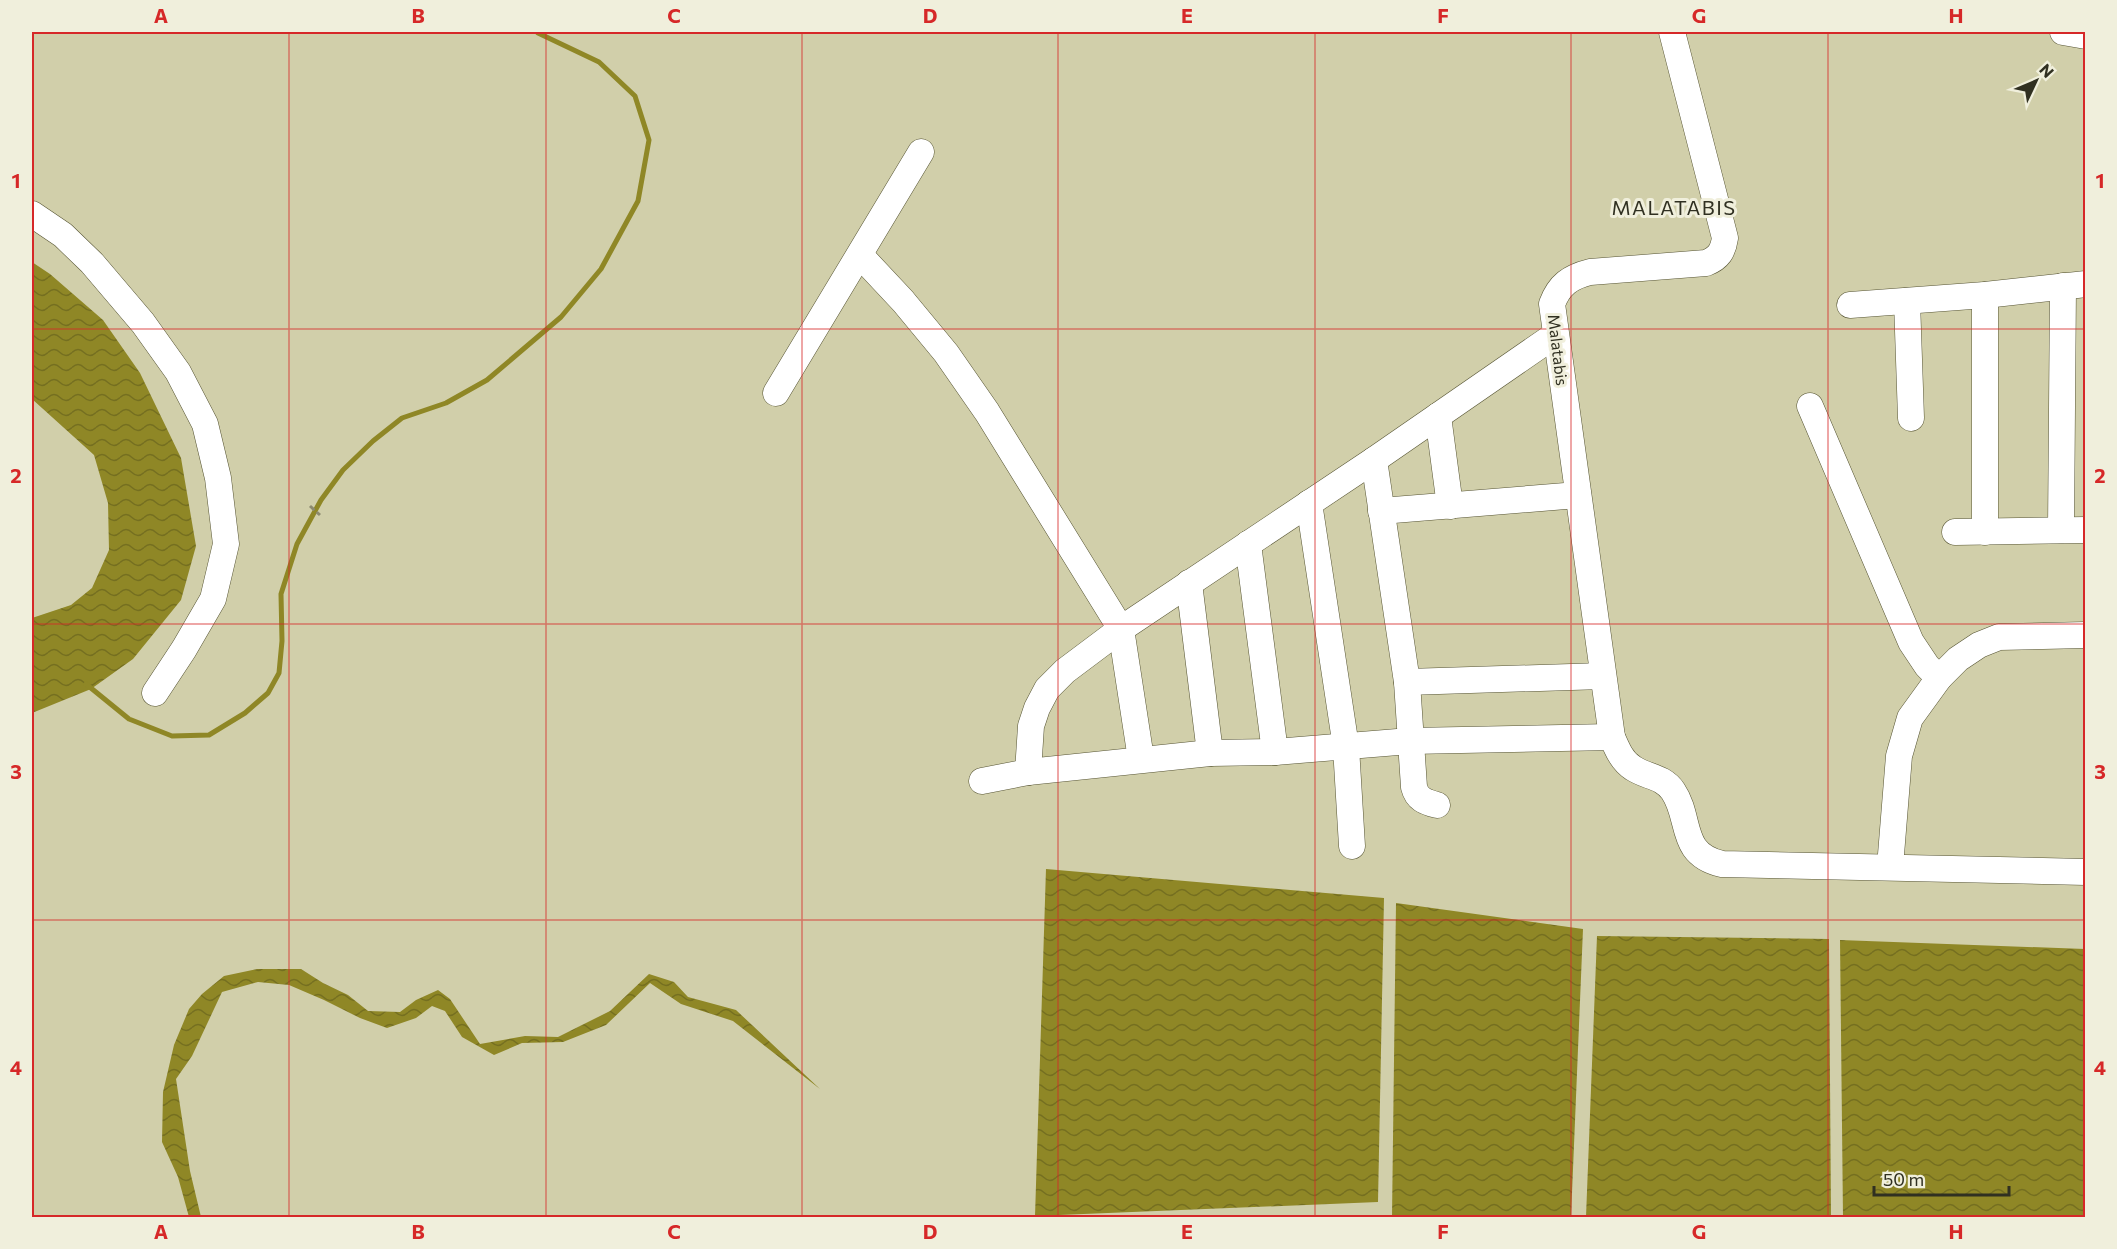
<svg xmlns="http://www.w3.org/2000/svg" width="2117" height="1249" viewBox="0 0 2117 1249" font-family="Commissioner,sans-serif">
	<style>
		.water { fill: url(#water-waves) }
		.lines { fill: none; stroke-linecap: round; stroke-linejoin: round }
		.stream { stroke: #8f8726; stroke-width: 5 }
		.minor-casing { stroke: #565433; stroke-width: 27 }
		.path { stroke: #8c8a6f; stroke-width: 3; stroke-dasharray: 6 3; stroke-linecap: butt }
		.minor { stroke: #fff; stroke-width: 26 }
		.grid { fill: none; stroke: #d62828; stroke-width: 1.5; stroke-opacity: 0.55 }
		.labels { text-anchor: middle; stroke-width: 6; stroke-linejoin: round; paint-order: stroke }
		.street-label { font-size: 16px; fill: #303021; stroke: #f0efdc }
		.quarter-label { font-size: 20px; letter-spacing: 1.5px; fill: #303021; stroke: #f0efdc }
		.neatline { fill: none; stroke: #d62828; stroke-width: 2 }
		.grid-label { font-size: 20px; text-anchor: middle; font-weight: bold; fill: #d62828 }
	</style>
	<defs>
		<pattern id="water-waves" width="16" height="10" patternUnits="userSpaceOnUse" patternTransform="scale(1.5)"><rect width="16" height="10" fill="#8f8726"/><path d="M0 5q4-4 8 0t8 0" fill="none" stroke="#756f20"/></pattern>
	</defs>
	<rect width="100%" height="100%" fill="#d1cfaa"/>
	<g class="water">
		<path d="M32,262L50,274L103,320L140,373L181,458L196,546L181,600L133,659L91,689L32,713V618L71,605L92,588L109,550L108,503L94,455L32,399Z"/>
		<path d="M1046,869L1384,898L1378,1202L1035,1216Z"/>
		<path d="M1396,903L1583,929L1571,1217H1392Z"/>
		<path d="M1597,936L1829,939L1831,1217H1586Z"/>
		<path d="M1840,940L2085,949L2086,1186L2083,1217H1843Z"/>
		<path d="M257,969H301L323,983L348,995L368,1011L400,1012L416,1000L438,990L450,999L480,1044L525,1036L558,1037L610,1011L649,974L674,982L688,997L736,1010L820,1089L733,1021L681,1004L650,983L606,1025L563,1042L522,1043L494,1055L462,1037L445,1011L432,1006L416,1018L387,1028L360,1018L324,1000L289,985L258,982L222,992L192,1056L176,1079L190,1171L201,1217H189L178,1177L162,1142L163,1092L174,1045L189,1009L202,994L224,976Z"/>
	</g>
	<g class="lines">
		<path class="stream" d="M86,684L129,719L172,736L209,735L245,713L268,693L279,673L282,641L281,594L297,544L321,500L343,470L373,441L402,418L446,403L487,380L561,317L601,269L638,201L649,140L635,96L599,62L538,33"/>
		<g class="minor-casing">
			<g id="minor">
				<path d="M1672,32L1725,238C1723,251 1719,258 1706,263L1590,272C1570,277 1559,285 1552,304L1612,737C1617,749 1622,761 1633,768C1646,777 1663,776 1673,791C1692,819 1678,854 1722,864L2086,872"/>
				<path d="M2063,32L2086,36"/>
				<path d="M32,214L63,235L92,263L143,323L178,372L205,424L218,478L226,544L213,599L184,649L155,693"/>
				<path d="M860,255L903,301L946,353L987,412L1121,629L1141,759"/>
				<path d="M1907,301L1911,418"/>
				<path d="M1850,305L1985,295L2086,284"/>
				<path d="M776,393L921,152"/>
				<path d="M1810,406L1911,642L1927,666L1939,678"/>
				<path d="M1438,416L1450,506"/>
				<path d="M1374,460L1407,682L1414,787C1417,799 1425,802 1437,805"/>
				<path d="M1309,503L1346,747L1352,846"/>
				<path d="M1381,511L1578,495"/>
				<path d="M2061,530L2063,286"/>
				<path d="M1955,532L2086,530"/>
				<path d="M1985,532V295"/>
				<path d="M1248,544L1275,752"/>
				<path d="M1189,583L1210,753"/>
				<path d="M1407,682L1603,676"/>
				<path d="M1028,772L1031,726L1037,708L1047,689L1065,671L1121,629L1374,460L1555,335"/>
				<path d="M982,781L1028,772L1210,753L1275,752L1410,741L1612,737"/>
				<path d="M1890,867L1899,756L1910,718L1939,678L1958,659L1979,645L1999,637L2086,635"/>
			</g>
		</g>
		<path class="path" d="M310,506L320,515"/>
		<use href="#minor" class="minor"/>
	</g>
	<path class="grid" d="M289,32V1218M546,32V1218M802,32V1218M1058,32V1218M1315,32V1218M1571,32V1218M1828,32V1218M32,329H2086M32,624H2086M32,920H2086"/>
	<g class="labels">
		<g class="street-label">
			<text transform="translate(1558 350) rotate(83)" y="6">Malatabis</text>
		</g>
		<g class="quarter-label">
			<text x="1674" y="215">MALATABIS</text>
		</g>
	</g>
	<rect width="2117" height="1249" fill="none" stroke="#f0efdc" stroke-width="66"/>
	<g transform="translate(2036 81) rotate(46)" stroke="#f0efdc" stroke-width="4.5" paint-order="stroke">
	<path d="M0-4.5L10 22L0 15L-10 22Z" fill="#303021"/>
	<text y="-9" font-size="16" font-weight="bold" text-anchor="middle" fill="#303021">N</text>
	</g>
	<path d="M1874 1186v9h135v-9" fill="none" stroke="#303021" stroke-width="3"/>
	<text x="1883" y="1186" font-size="18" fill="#303021" stroke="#f0efdc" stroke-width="4.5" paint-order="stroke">50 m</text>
	<rect x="33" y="33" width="2051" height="1183" class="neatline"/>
	<g class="grid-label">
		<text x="161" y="23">A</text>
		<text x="418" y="23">B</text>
		<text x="674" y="23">C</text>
		<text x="930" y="23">D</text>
		<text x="1187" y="23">E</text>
		<text x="1443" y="23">F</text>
		<text x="1699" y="23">G</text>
		<text x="1956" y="23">H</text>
		<text x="16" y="188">1</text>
		<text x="2100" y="188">1</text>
		<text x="16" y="483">2</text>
		<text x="2100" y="483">2</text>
		<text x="16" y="779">3</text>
		<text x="2100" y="779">3</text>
		<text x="16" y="1075">4</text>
		<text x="2100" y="1075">4</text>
		<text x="161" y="1239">A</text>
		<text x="418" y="1239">B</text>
		<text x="674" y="1239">C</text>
		<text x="930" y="1239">D</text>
		<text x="1187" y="1239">E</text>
		<text x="1443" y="1239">F</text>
		<text x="1699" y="1239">G</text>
		<text x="1956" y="1239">H</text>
	</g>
</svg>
